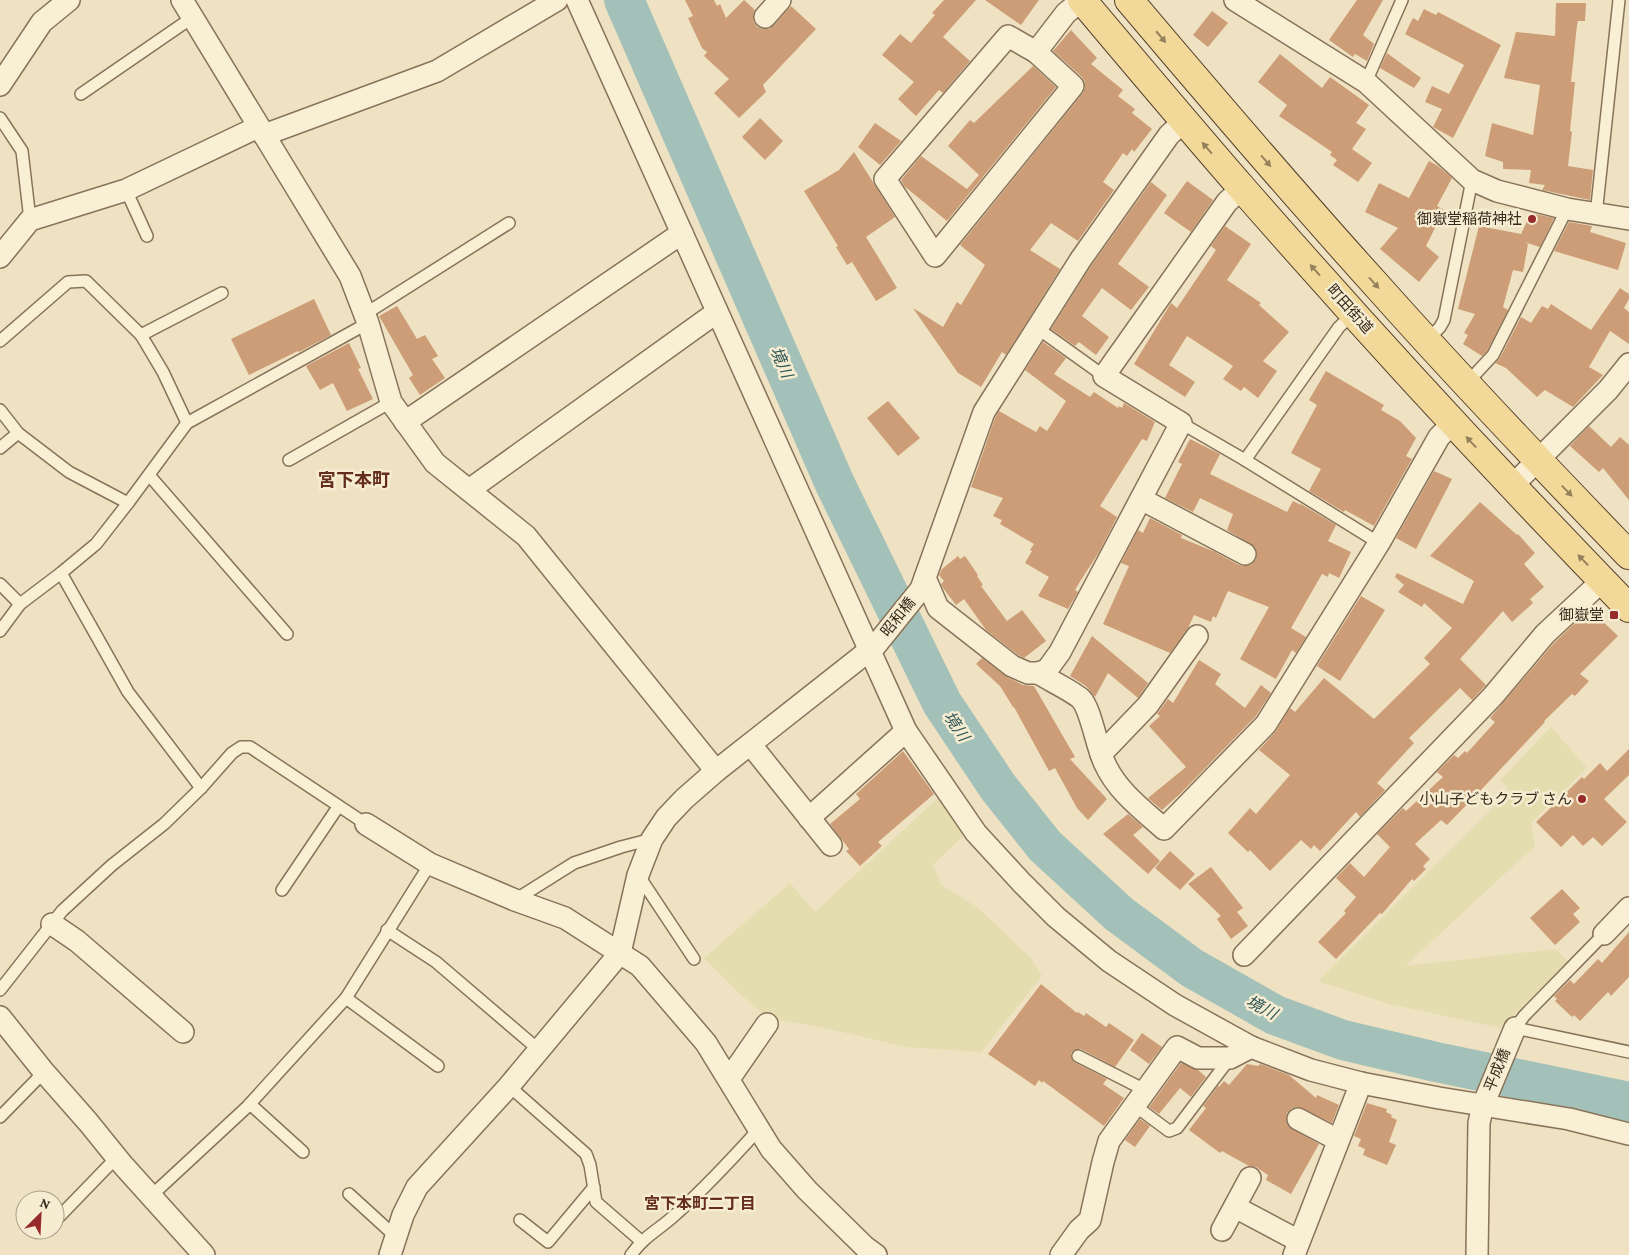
<svg xmlns="http://www.w3.org/2000/svg" width="1629" height="1255" viewBox="0 0 1629 1255" font-family="'Crimson Pro','Noto Sans JP',serif">
	<style>
		.farmland { fill: #e4ddaf }
		.lines { fill: none; stroke-linecap: round; stroke-linejoin: round }
		.river { stroke: #a4c1b9; stroke-width: 40 }
		.building { fill: #cd9d77 }
		.service-casing { stroke: #887359; stroke-width: 14 }
		.minor-casing { stroke: #887359; stroke-width: 24 }
		.primary-casing { stroke: #56412d; stroke-width: 30 }
		.service { stroke: #f9efd5; stroke-width: 11 }
		.minor { stroke: #f9efd5; stroke-width: 21 }
		.primary { stroke: #f2d899; stroke-width: 28 }
		.oneway { fill: #95825b }
		.poi-dot { fill: #972b29; stroke: #f6ecd1; stroke-width: 2 }
		.labels { text-anchor: middle; stroke-width: 5; stroke-linejoin: round; paint-order: stroke }
		.poi-label { font-size: 15px; fill: #382b1d; stroke: #f6ecd1; text-anchor: end }
		.street-label { font-size: 15px; fill: #382b1d; stroke: #f6ecd1 }
		.water-label { font-size: 16px; font-style: italic; fill: #2c5756; stroke: #f6ecd1 }
		.neighbourhood-label { font-size: 16px; font-weight: bold; fill: #642d1c; stroke: #f6ecd1 }
		.quarter-label { font-size: 18px; font-weight: bold; fill: #642d1c; stroke: #f6ecd1 }
	</style>
	<rect width="100%" height="100%" fill="#eee2c2"/>
	<g class="farmland">
		<path d="M1551,727L1587,768L1531,823L1535,846L1405,966L1555,949L1568,961L1501,1028L1389,1004L1318,981L1510,791L1501,779Z"/>
		<path d="M940,796L952,809L964,835L933,865L941,885L977,907L1031,958L1042,976L981,1052L906,1047L825,1028L768,1018L738,992L704,958L790,883L815,912Z"/>
	</g>
	<g class="lines">
		<path class="river" d="M624,0L835,484L942,703L998,787L1045,846L1119,914L1192,968L1275,1015L1343,1040L1436,1062L1629,1102"/>
	</g>
	<g class="building">
		<path d="M685,0H714L717,6L720,4L726,18L744,0L755,10L753,15V21L757,27L763,29H769L774,25L791,6L816,29L763,85L766,92L739,118L714,93L729,79L704,56L707,52L702,48L688,18L693,16Z"/>
		<path d="M944,0H976L943,37L970,61L943,93L939,90L916,116L898,99L914,82L882,55L900,34L911,43L935,15L932,13Z"/>
		<path d="M985,0H1039L1021,25Z"/>
		<path d="M1357,0H1383L1363,35L1374,44L1367,61L1355,54L1353,57L1329,40Z"/>
		<path d="M1556,3H1586L1585,21H1578L1577,25L1571,82H1575L1570,131L1572,132L1568,166L1593,170L1590,200L1542,190L1545,185L1529,183L1531,170L1503,169V162L1485,156L1492,123L1533,135L1540,85L1504,78L1516,32L1555,36Z"/>
		<path d="M1424,9L1436,15L1438,12L1501,45L1453,138L1433,127L1442,109L1425,102L1432,86L1449,94L1464,65L1405,34L1413,18L1418,21Z"/>
		<path d="M1212,11L1228,23L1208,47L1193,35Z"/>
		<path d="M1071,30L1097,58L1091,64L1123,90L1118,96L1135,109L1132,113L1152,129L1134,152L1132,149L1127,156L1123,153L1103,182L1114,190L1078,241L1051,223L1030,250L1060,269L1006,355L1002,352L981,387L958,373L913,308L943,327L957,302L961,305L985,265L960,245L1083,93L1085,88V82L1082,77L1053,51Z"/>
		<path d="M1387,53L1421,78L1414,88L1380,68Z"/>
		<path d="M1280,54L1322,88L1330,77L1369,105L1356,123L1366,129L1352,149L1372,163L1358,182L1333,165L1337,160L1330,155L1332,152L1279,116L1287,105L1258,82Z"/>
		<path d="M1033,66L1056,87L947,221L904,186L901,180L921,156L967,189L979,175L948,146L970,120L974,123Z"/>
		<path d="M760,118L783,141L765,160L742,137Z"/>
		<path d="M875,123L901,141L880,165L858,147Z"/>
		<path d="M854,152L895,217L866,237L897,288L876,301L852,262L847,265L836,247L838,246L804,191L839,170Z"/>
		<path d="M1429,161L1438,166L1452,178L1437,206L1444,210L1426,246L1439,257L1419,282L1380,249L1398,228L1365,212L1379,183L1409,198Z"/>
		<path d="M1187,181L1213,200L1191,232L1164,213Z"/>
		<path d="M1151,182L1167,195L1118,264L1149,287L1131,310L1102,288L1082,316L1109,337L1096,355L1079,342L1075,346L1051,329L1091,266Z"/>
		<path d="M1531,213L1554,218L1540,247L1524,242L1528,244L1523,272L1513,270L1503,307L1508,310L1487,351L1482,356L1463,344L1468,335L1464,333L1475,314L1458,309L1479,226L1521,234Z"/>
		<path d="M1569,222L1592,226L1590,232L1626,243L1618,270L1554,251Z"/>
		<path d="M1225,226L1251,244L1227,280L1261,303L1259,305L1289,332L1263,361L1277,371L1258,398L1244,387L1241,391L1223,379L1233,366L1187,336L1169,365L1195,382L1185,397L1134,364L1171,303L1177,308L1216,250L1211,246Z"/>
		<path d="M1620,288L1629,294V299L1624,308L1629,312V344L1610,331L1589,367L1603,375L1573,407L1545,390L1537,397L1506,368L1495,363L1500,358L1521,317L1531,323L1542,306L1548,309L1551,304L1591,330Z"/>
		<path d="M314,299L331,335L299,352L298,351L249,375L231,339Z"/>
		<path d="M397,306L417,339L425,335L438,356L432,359L445,378L420,395L409,378L413,375L379,316Z"/>
		<path d="M1043,342L1066,358L1054,374L1090,397L1094,392L1118,408L1119,406L1122,408L1124,403L1155,422L1147,441L1142,439L1100,506L1117,517L1099,552L1081,580L1075,590L1078,592L1068,609L1038,596L1049,577L1025,563L1032,551L1030,550L1034,544L1000,524L1002,520L993,516L1003,498L971,487L995,418L999,411L1036,432L1040,426L1047,431L1066,401L1025,370Z"/>
		<path d="M349,343L361,368L358,369L373,399L347,411L333,383L320,390L306,366Z"/>
		<path d="M1326,371L1384,405L1381,410L1400,421L1416,438L1406,456L1412,459L1374,526L1345,510L1344,512L1309,491L1321,469L1291,453L1317,405L1309,400Z"/>
		<path d="M888,401L920,438L898,456L867,418Z"/>
		<path d="M1589,426L1611,447L1620,437L1629,445V500L1603,468L1599,472L1570,446Z"/>
		<path d="M1190,439L1220,454L1210,474L1287,512L1293,501L1301,505V504L1336,525L1328,541L1351,552L1339,578L1329,573L1328,577L1322,574L1291,628L1306,637L1296,653L1292,650L1276,679L1240,659L1269,607L1228,591L1216,618L1213,616L1211,622L1194,615L1188,628L1170,653L1103,624L1129,566L1121,563L1138,530L1143,533L1150,518L1182,535L1181,538L1213,551L1239,565L1245,566L1251,565L1256,559L1257,553L1255,547L1227,530L1233,514L1200,498L1193,512L1165,498L1182,464L1178,462Z"/>
		<path d="M1434,471L1452,479L1416,549L1396,538Z"/>
		<path d="M1480,502L1517,535L1518,534L1535,553L1524,564L1544,587L1530,599L1533,603L1512,622L1503,611L1460,659L1486,685L1472,700L1460,688L1409,738L1414,743L1377,783L1385,790L1360,817L1356,812L1320,851L1314,845L1311,849L1301,840L1270,871L1250,850L1248,852L1228,833L1250,808L1256,814L1290,775L1259,750L1276,731L1290,708L1295,712L1324,678L1374,719L1430,664L1424,658L1452,628L1424,603L1422,607L1398,592L1404,585L1395,577L1397,573L1463,604L1474,581L1430,556Z"/>
		<path d="M958,556L960,559L965,556L978,575L977,576L983,585L981,586L1007,621L1022,610L1046,641L1024,658L1018,655L986,630L964,599L956,605L943,588L941,584L944,581L939,575L942,569Z"/>
		<path d="M1361,596L1385,610L1340,681L1317,666Z"/>
		<path d="M1590,609L1618,636L1580,674L1589,681L1575,696L1572,694L1544,721L1545,722L1480,791L1447,825L1441,820L1415,844L1430,859L1423,866L1426,869L1414,881L1412,879L1382,914L1380,913L1336,959L1318,942L1346,913L1344,911L1356,897L1336,878L1350,863L1364,877L1390,847L1377,834L1403,808L1406,811L1443,777L1437,772L1454,755L1458,758L1465,751L1467,753L1495,722L1490,718L1554,643Z"/>
		<path d="M1092,636L1148,683L1138,698L1108,673L1095,697L1086,686L1070,676Z"/>
		<path d="M982,658L1007,677L1023,685L1034,686L1075,757L1070,759L1107,799L1088,820L1077,808L1055,768L1049,771L1014,707H1013L1000,686L976,664Z"/>
		<path d="M1199,660L1221,674L1215,684L1245,708L1261,685L1271,693L1256,716L1181,793L1162,810L1148,798L1186,767L1149,726L1160,716L1157,714L1168,699L1173,703Z"/>
		<path d="M1629,749V775L1604,799L1627,822L1602,846L1593,837L1583,846L1573,835L1561,847L1536,822L1582,777L1584,779L1600,763L1607,771Z"/>
		<path d="M903,751L934,794L878,842L882,846L860,866L846,851L849,849L830,824L860,799L856,794Z"/>
		<path d="M1128,814L1143,827L1133,835L1160,861L1148,874L1103,834Z"/>
		<path d="M1170,851L1195,874L1180,890L1155,868Z"/>
		<path d="M1211,867L1243,908L1237,912L1248,926L1231,939L1217,919L1221,916L1188,884Z"/>
		<path d="M1562,889L1580,908L1573,914L1580,922L1555,945L1530,918Z"/>
		<path d="M1629,932V977L1611,996L1608,992L1580,1021L1574,1015L1572,1017L1555,1001L1557,999L1554,996L1570,980L1574,984L1598,959L1602,963Z"/>
		<path d="M1041,984L1077,1013L1078,1012L1084,1016L1086,1013L1106,1027L1109,1023L1134,1040L1115,1067L1081,1049L1074,1050L1071,1053L1072,1060L1074,1062L1107,1079L1103,1084L1124,1098L1104,1126L1043,1081L1042,1083L1039,1080L1035,1086L988,1054Z"/>
		<path d="M1142,1033L1162,1047L1149,1064L1130,1050Z"/>
		<path d="M1181,1063L1198,1070L1206,1077L1191,1097L1180,1088L1159,1114L1149,1107Z"/>
		<path d="M1247,1064L1258,1066L1260,1064L1289,1075L1316,1098L1317,1095L1339,1105L1332,1123L1298,1107L1292,1108L1287,1113L1286,1120L1288,1126L1319,1144L1291,1194L1266,1180L1268,1175L1256,1167L1249,1166L1222,1151L1220,1153L1189,1130L1206,1108L1203,1106L1218,1086L1219,1087L1224,1081L1229,1085Z"/>
		<path d="M1367,1103L1387,1109L1386,1112L1392,1115L1391,1117L1397,1120L1389,1142L1396,1145L1387,1165L1363,1155L1365,1149L1358,1146L1361,1139L1354,1136Z"/>
		<path d="M1140,1119L1150,1126L1135,1147L1125,1140Z"/>
	</g>
	<g class="lines">
		<g class="service-casing">
			<g id="service">
				<path d="M1366,82L1402,0"/>
				<path d="M81,94L193,17"/>
				<path d="M0,118L22,151L30,220"/>
				<path d="M126,190L147,236"/>
				<path d="M1596,215L1619,0"/>
				<path d="M365,314L509,223"/>
				<path d="M1037,328L1104,376"/>
				<path d="M0,341L68,282L86,281L141,335"/>
				<path d="M1427,341L1440,327L1444,320L1472,180"/>
				<path d="M1466,384L1493,355L1567,209"/>
				<path d="M0,410L18,433L69,472L128,503"/>
				<path d="M187,423L163,372L141,335L222,293"/>
				<path d="M1181,423L1245,460L1379,543"/>
				<path d="M0,448L18,433"/>
				<path d="M289,460L391,402"/>
				<path d="M1245,460L1339,327L1354,313"/>
				<path d="M149,475L287,634"/>
				<path d="M61,573L128,692L201,788"/>
				<path d="M0,584L20,604"/>
				<path d="M0,631L20,604L61,573L96,544L128,503L187,423L368,323"/>
				<path d="M639,876L694,959"/>
				<path d="M282,890L338,807"/>
				<path d="M515,900L574,863L621,847L652,839"/>
				<path d="M387,930L436,962L539,1050"/>
				<path d="M1604,934L1524,1016L1515,1028L1629,1052"/>
				<path d="M0,990L62,911L112,865L164,824L201,788L232,753L241,747H250L366,824"/>
				<path d="M346,998L438,1066"/>
				<path d="M1078,1056L1145,1090"/>
				<path d="M509,1086L586,1154L590,1165L596,1202L641,1241"/>
				<path d="M250,1104L303,1152"/>
				<path d="M1134,1105L1169,1131L1177,1128L1230,1058"/>
				<path d="M0,1117L44,1072"/>
				<path d="M349,1194L395,1236"/>
				<path d="M151,1196L247,1107L346,998L430,864"/>
				<path d="M520,1220L548,1242L594,1187"/>
				<path d="M55,1221L117,1157"/>
				<path d="M631,1255C645,1235 659,1230 676,1214C705,1188 732,1159 759,1129"/>
			</g>
		</g>
		<g class="minor-casing">
			<g id="minor">
				<path d="M182,0L350,276L368,323L391,402L435,463L526,536L716,771"/>
				<path d="M577,0L906,731L976,833L1022,883L1056,917L1109,961L1175,1005L1251,1047L1311,1070L1361,1083L1439,1098L1569,1119L1629,1134"/>
				<path d="M1235,0L1366,82L1472,180L1497,191L1567,209L1629,219"/>
				<path d="M765,17L780,0"/>
				<path d="M1008,36L1036,52L1073,86L935,256L885,179Z"/>
				<path d="M1036,52L1066,13L1082,0"/>
				<path d="M0,85L42,22L69,0"/>
				<path d="M264,135L437,71L557,0"/>
				<path d="M0,257L30,220L126,190L258,127"/>
				<path d="M405,422L682,233"/>
				<path d="M1512,486L1608,390L1629,364"/>
				<path d="M469,490L717,312"/>
				<path d="M1141,499L1245,554"/>
				<path d="M925,578L938,608L1012,666L1028,673H1038L1047,670L1060,652L1181,423L1104,376L1227,202L1242,188"/>
				<path d="M1038,673C1049,680 1074,692 1081,699C1091,709 1097,749 1105,764C1117,791 1143,810 1164,829L1266,724L1379,543L1439,437L1453,423"/>
				<path d="M751,745L831,845"/>
				<path d="M1101,754L1148,705L1197,636"/>
				<path d="M809,818L906,731"/>
				<path d="M366,824L430,864L515,900L565,918L640,966L706,1043L771,1149L807,1190L865,1247L876,1255"/>
				<path d="M52,924L77,941L183,1032"/>
				<path d="M1604,934L1629,908"/>
				<path d="M1244,955L1493,696L1545,634L1603,580"/>
				<path d="M0,1017L44,1072L88,1122L122,1164L204,1255"/>
				<path d="M729,1079L767,1024"/>
				<path d="M1298,1119L1338,1140"/>
				<path d="M1235,1207L1299,1241"/>
				<path d="M1222,1230L1250,1178"/>
				<path d="M390,1255L403,1215L417,1187L509,1086L620,953L638,875L652,839L666,818L684,799L716,771L876,645L921,589L984,412L1081,259L1169,135L1184,121"/>
				<path d="M1061,1255L1079,1230L1090,1220L1103,1162L1109,1141L1177,1047L1198,1058H1230L1251,1047"/>
				<path d="M1294,1255L1361,1083"/>
				<path d="M1477,1255L1479,1123L1483,1105L1515,1028"/>
			</g>
		</g>
		<g class="primary-casing">
			<g id="primary">
				<path d="M1082,0C1135,63 1188,126 1242,188C1367,331 1496,471 1629,608"/>
				<path d="M1129,0C1211,97 1294,194 1379,288C1460,379 1544,467 1629,555"/>
			</g>
		</g>
		<use href="#service" class="service"/>
		<use href="#minor" class="minor"/>
		<use href="#primary" class="primary"/>
	</g>
	<defs><path id="oneway-solid" d="M-6-.8H1V-3.2L6.5 0L1 3.2V.8H-6Z" transform="scale(1.25)"/></defs>
	<g class="oneway">
		<use href="#oneway-solid" transform="translate(1161 37) rotate(50)"/>
		<use href="#oneway-solid" transform="translate(1207 148) rotate(-131)"/>
		<use href="#oneway-solid" transform="translate(1266 161) rotate(49)"/>
		<use href="#oneway-solid" transform="translate(1315 270) rotate(-132)"/>
		<use href="#oneway-solid" transform="translate(1374 283) rotate(48)"/>
		<use href="#oneway-solid" transform="translate(1471 442) rotate(-133)"/>
		<use href="#oneway-solid" transform="translate(1567 491) rotate(46)"/>
		<use href="#oneway-solid" transform="translate(1583 560) rotate(-134)"/>
	</g>
	<g class="poi-dot">
		<circle cx="1532" cy="219" r="5"/>
		<rect x="1609" y="610" width="10" height="10" rx="2.5"/>
		<circle cx="1582" cy="799" r="5"/>
	</g>
	<g class="labels">
		<g class="poi-label">
			<text x="1522" y="224">御嶽堂稲荷神社</text>
			<text x="1604" y="620">御嶽堂</text>
			<text x="1572" y="804">小山子どもクラブ さん</text>
		</g>
		<g class="street-label">
			<text transform="translate(1350 309) rotate(48)" y="5">町田街道</text>
			<text transform="translate(898 617) rotate(-51)" y="5">昭和橋</text>
			<text transform="translate(1497 1070) rotate(-68)" y="5">平成橋</text>
		</g>
		<g class="water-label">
			<text transform="translate(782 362) rotate(66)" y="6">境川</text>
			<text transform="translate(957 726) rotate(56)" y="6">境川</text>
			<text transform="translate(1262 1007) rotate(28)" y="6">境川</text>
		</g>
		<g class="neighbourhood-label">
			<text x="700" y="1209">宮下本町二丁目</text>
		</g>
		<g class="quarter-label">
			<text x="354" y="486">宮下本町</text>
		</g>
	</g>
	<g transform="translate(40 1215) rotate(24)"><circle r="24" fill="#f6ecd1" stroke="#aa9f89"/>
	<path d="M0-4L9 19L0 12L-9 19Z" fill="#972b29"/>
	<text y="-8" font-size="14" font-weight="bold" text-anchor="middle" fill="#382b1d">N</text>
	</g>
</svg>
